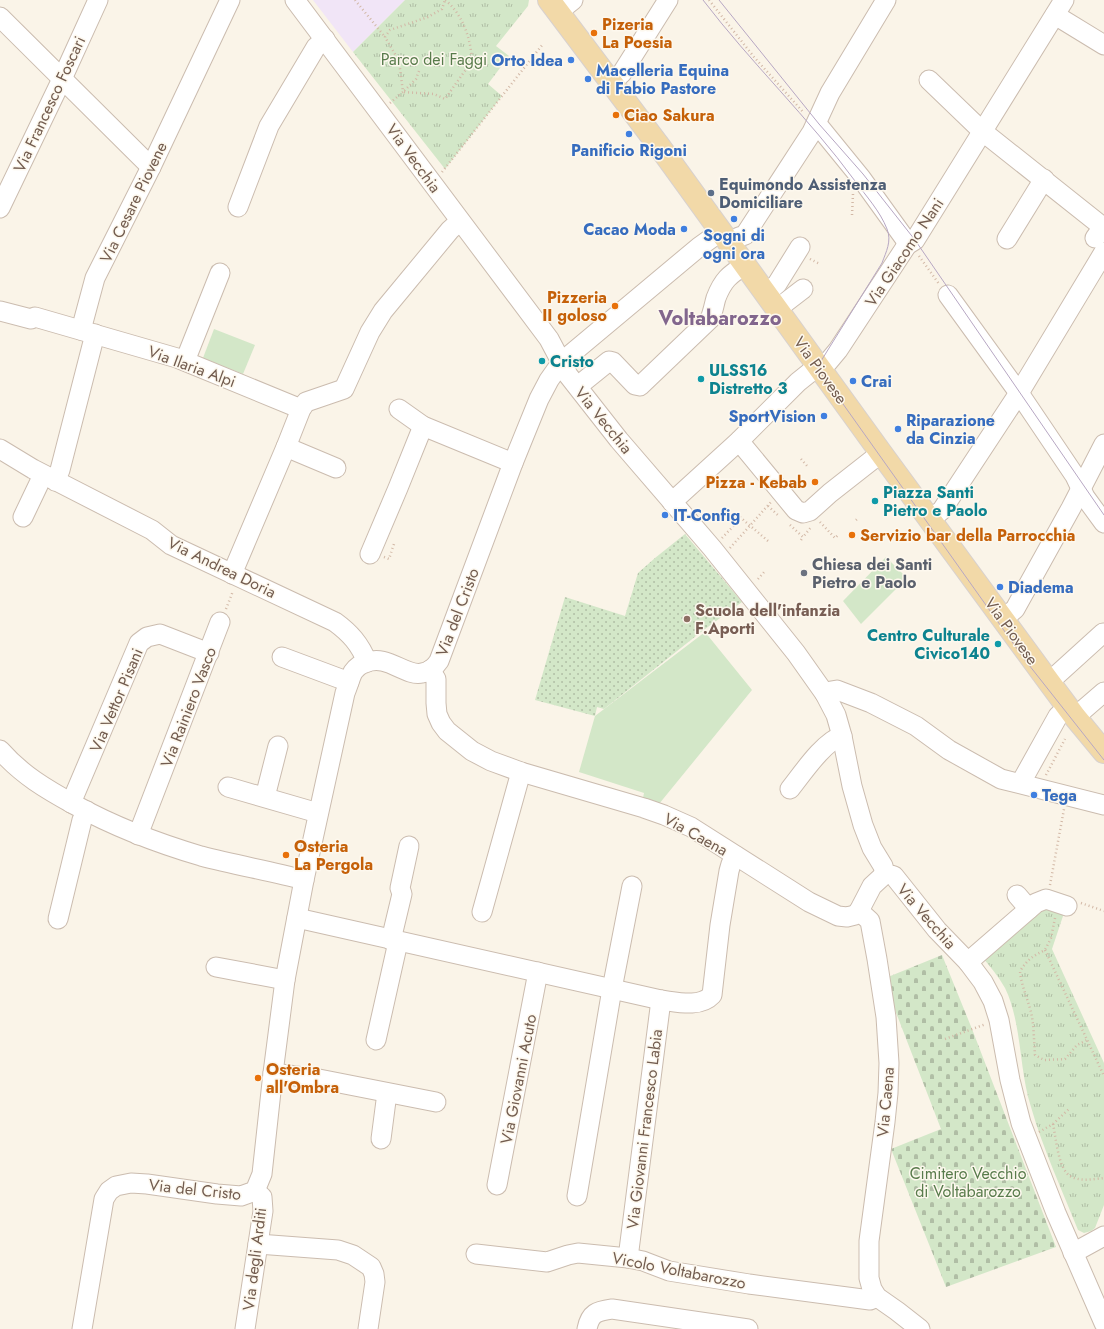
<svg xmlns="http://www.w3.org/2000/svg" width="1104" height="1329" viewBox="0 0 1104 1329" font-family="Jost,sans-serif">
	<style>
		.education { fill: #f1e5f7 }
		.grass { fill: #d3e7c8 }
		.cemetery { fill: url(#cemetery-stones) }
		.park { fill: url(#park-tufts) }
		.garden { fill: url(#garden-dots) }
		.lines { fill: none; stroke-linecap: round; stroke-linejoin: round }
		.minor-casing { stroke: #cbbcaf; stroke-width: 21 }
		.major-casing { stroke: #d8d1ce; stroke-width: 24 }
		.path { stroke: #d2b8a6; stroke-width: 2.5; stroke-dasharray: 1 3; stroke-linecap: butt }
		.minor { stroke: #fff; stroke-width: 19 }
		.major { stroke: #f2d9a8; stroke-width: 22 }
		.tram { stroke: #b7a7c3; stroke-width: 1 }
		.food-dot { fill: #e8710a; stroke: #fdf8ee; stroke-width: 1.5 }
		.shop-dot { fill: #3f7fe0; stroke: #fdf8ee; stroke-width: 1.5 }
		.service-dot { fill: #5c6f8a; stroke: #fdf8ee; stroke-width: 1.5 }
		.culture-dot { fill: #0f9aa8; stroke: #fdf8ee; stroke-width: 1.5 }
		.worship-dot { fill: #6b7280; stroke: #fdf8ee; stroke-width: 1.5 }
		.education-dot { fill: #8d6e63; stroke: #fdf8ee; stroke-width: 1.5 }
		.labels { text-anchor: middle; stroke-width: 3; stroke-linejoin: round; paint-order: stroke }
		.food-label { font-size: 16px; font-weight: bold; fill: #c56008; stroke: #fdf8ee; text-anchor: start }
		.park-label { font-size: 16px; fill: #587b4b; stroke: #fdf8ee }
		.shop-label { font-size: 16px; font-weight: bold; fill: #366cbe; stroke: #fdf8ee; text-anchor: start }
		.street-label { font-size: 16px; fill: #725c4f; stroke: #fdf8ee }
		.service-label { font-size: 16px; font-weight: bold; fill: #4e5e75; stroke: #fdf8ee; text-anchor: start }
		.culture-label { font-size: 16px; font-weight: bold; fill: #0d838f; stroke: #fdf8ee; text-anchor: start }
		.worship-label { font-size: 16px; font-weight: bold; fill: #5b616d; stroke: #fdf8ee; text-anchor: start }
		.education-label { font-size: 16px; font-weight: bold; fill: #785e54; stroke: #fdf8ee; text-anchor: start }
		.district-label { font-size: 20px; font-weight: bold; fill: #82668d; stroke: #fdf8ee }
	</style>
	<defs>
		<pattern id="cemetery-stones" width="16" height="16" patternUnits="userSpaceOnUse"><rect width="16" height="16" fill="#d3e7c8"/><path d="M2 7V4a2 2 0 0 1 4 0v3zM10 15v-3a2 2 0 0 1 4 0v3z" fill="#b0bea5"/></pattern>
		<pattern id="park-tufts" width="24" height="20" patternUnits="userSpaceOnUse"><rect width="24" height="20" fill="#d3e7c8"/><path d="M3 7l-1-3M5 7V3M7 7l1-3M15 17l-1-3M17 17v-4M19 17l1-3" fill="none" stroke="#b0bea5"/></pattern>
		<pattern id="garden-dots" width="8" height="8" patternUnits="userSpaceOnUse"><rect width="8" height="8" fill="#d3e7c8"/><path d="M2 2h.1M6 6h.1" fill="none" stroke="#b0bea5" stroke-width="1.8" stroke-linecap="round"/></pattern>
	</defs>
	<rect width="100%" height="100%" fill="#faf4e8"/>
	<path class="education" d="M313,0H405L353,52Z"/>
	<g class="grass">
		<path d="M214,329L255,345L243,374L203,358Z"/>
		<path d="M886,557L907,578L861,624L843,601Z"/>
		<path d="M705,632L752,690L659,804L643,798L644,793L579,772L595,716Z"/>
	</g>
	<path class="cemetery" d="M942,955L972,1029L1056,1247L946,1287L891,1149L941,1129L883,979Z"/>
	<g class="park">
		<path d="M405,0H529L528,6L496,46L509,56L488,84L502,96L445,169L353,52Z"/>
		<path d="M1038,907L1064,913L1052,949L1104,1063V1205L1095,1228L1091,1231L1084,1233L1078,1230C1062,1190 1043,1149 1031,1107C1019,1070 1022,1023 1005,988C998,976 990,966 981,956Z"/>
	</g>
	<path class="garden" d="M685,534L742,602L701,632L604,709L597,707L595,716L535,700L565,597L625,616L638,573L655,558Z"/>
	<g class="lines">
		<g class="minor-casing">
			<g id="minor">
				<path d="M295,0L549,339L568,375L619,440L712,548L796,653L825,694L836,715L842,736L852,786L863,825L872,848L883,866L885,874"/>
				<path d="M558,12L573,0"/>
				<path d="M1055,15L1104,45"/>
				<path d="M0,17L151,167"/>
				<path d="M929,80L982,131L1103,227L1095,238"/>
				<path d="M611,83L622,73L668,0"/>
				<path d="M817,124L861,178L905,239L907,245"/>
				<path d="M238,207L269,126L316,47L325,39"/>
				<path d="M0,208L62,79L98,0"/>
				<path d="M1007,239L1044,179"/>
				<path d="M730,245L739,237L745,235L812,132L830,93L886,0"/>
				<path d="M765,294L777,284L800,247"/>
				<path d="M948,295L1019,393L1075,476L1085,497L1104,523"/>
				<path d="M777,309L803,289"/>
				<path d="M0,311L31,319L35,317L177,358L301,409"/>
				<path d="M81,330L95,278L151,167L230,0"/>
				<path d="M185,361L220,273"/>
				<path d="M578,386L609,361L613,362L635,385L640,386L710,319C713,312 714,305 716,298C723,280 729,275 745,265"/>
				<path d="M399,409L423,426L513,463"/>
				<path d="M739,441L796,510L803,513L810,511L830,493L881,453"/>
				<path d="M286,447L336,468"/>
				<path d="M0,449L33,469L152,530L171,545L335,622C350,633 360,644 367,662"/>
				<path d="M55,481L60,470L95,334"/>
				<path d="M672,502L739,441L798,382L813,370L828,362L838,350L907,245L915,240L1064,0"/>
				<path d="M23,517L43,475"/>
				<path d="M930,520L942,510L1019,393L1104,252"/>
				<path d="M370,554L398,488L423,426"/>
				<path d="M232,574L286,447L301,409L306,402L344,389L370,332L383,311L450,230L460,221"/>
				<path d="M1003,619L1015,609L1071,508L1104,444"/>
				<path d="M282,657L349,682"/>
				<path d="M430,670L436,679V703L437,714L441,723L447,731L472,751L491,761L521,772L644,808L664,815L691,827L809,902L838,916L847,917L855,915L859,911L872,886L885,874"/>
				<path d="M1049,682L1103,633"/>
				<path d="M825,694L831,691L837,690L871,703L916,726L949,750L1001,779L1104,805"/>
				<path d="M1075,717L1104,692"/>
				<path d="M0,750C22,775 46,789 75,805C115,827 157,843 201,856C235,865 270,871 304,880"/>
				<path d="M1024,777L1058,716L1068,707"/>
				<path d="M228,787L318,813"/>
				<path d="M790,789C802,774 824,741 842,736"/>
				<path d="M265,797L278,746"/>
				<path d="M71,803L139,643L147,637L160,634L209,653"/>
				<path d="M138,835L220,622"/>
				<path d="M885,874L891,875L894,876L937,930L968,962L983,982L993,1001L999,1020L1010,1080L1021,1123L1056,1213L1104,1323"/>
				<path d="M1017,895L1029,909"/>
				<path d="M859,911L870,921L877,959L886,1017L889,1063L888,1093L885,1122L869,1241V1278L872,1289L877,1297L897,1311L920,1329"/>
				<path d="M482,912L521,772"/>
				<path d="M297,918L661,1000C677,1002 700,1008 712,995L720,925L729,871L731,864L736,856"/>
				<path d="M58,919L82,820L87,811"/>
				<path d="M391,940L402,894L400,888L409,846"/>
				<path d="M968,962L1036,903L1046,899L1067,906"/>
				<path d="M216,967L285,980"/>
				<path d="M376,1040L398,942"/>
				<path d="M273,1073L319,1079L436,1102"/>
				<path d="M381,1139L387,1093"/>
				<path d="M497,1185L538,972"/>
				<path d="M577,1196L612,989L632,886"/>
				<path d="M258,1244L338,1250L353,1255L371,1267L374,1274L375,1282L368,1329"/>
				<path d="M1073,1253L1104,1236"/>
				<path d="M476,1254L547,1262L568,1255L578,1253L628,1258L643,1261L669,1271L749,1284L870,1300L877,1297"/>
				<path d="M628,1258L661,1000"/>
				<path d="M82,1329L104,1199L109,1191L116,1186L131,1183L147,1184L217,1194L241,1196L255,1191L262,1174L273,1073L285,980L304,880L345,693C348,686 350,678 353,672C356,668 361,664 365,663C387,653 405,677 422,673C430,672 435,667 439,661L513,463L539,399L549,380L561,363L571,354L699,247L720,232"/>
				<path d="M245,1329L263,1211L262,1197L255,1191"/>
				<path d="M587,1329C590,1313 597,1311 612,1309L748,1329"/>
			</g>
		</g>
		<g class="major-casing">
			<path id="major" d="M549,0L659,146L881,453L1049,682L1075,717L1104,752"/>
		</g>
		<g class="path">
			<path d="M355,0L385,37"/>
			<path d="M709,0L754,57L804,113"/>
			<path d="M419,71L416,79L403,92L434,94L445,99L472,61C471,40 463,14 445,0"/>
			<path d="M390,103L403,92L399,61L385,37L390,30L428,17L442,9L445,0"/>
			<path d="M442,172L543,44"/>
			<path d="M852,215L853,194"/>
			<path d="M919,256L939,284"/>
			<path d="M810,259L820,264"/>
			<path d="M801,459L808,467"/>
			<path d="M768,506L779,516"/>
			<path d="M856,520L857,519"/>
			<path d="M820,522L835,538L839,534"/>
			<path d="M790,525L803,537L812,526"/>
			<path d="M722,538L740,519V517L768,541"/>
			<path d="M801,540L803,537"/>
			<path d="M730,548L771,502"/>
			<path d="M384,557L389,559L394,544"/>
			<path d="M758,579L765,571"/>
			<path d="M226,609L233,591"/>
			<path d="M1046,775L1065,739"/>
			<path d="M1050,885L1064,809"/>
			<path d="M1081,903L1104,911"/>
			<path d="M1055,918L1051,938L1045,950C1033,956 1028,959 1020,971C1021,986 1029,1001 1032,1017C1034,1029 1034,1042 1035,1055L1044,1060L1065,1059L1077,1045L1087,1040"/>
			<path d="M1045,950L1104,1076"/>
			<path d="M945,1039L986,1024"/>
			<path d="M1053,1124C1056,1138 1058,1168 1070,1176C1080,1182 1094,1179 1104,1178"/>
			<path d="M1039,1132L1053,1124L1069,1109"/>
		</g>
		<use href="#minor" class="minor"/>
		<use href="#major" class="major"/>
		<g class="tram">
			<path d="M703,0C751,63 809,118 855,181C866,196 880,211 887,229C892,241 886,252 882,263L821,361L819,367L821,373L1025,660L1104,760"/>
			<path d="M719,0L819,124L863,174L915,240L1104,515"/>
		</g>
	</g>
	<g class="food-dot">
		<circle cx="594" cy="33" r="4"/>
		<circle cx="616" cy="115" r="4"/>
		<circle cx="615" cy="306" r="4"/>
		<circle cx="815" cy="482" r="4"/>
		<circle cx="852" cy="535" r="4"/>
		<circle cx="286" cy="855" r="4"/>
		<circle cx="258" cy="1078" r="4"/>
	</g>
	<g class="shop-dot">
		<circle cx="571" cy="60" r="4"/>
		<circle cx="588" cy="79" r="4"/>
		<circle cx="629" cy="134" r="4"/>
		<circle cx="734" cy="219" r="4"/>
		<circle cx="684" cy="229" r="4"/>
		<circle cx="853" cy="381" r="4"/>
		<circle cx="824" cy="416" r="4"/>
		<circle cx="898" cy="429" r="4"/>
		<circle cx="665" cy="515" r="4"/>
		<circle cx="1000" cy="587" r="4"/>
		<circle cx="1034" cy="795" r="4"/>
	</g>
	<circle class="service-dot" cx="711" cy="193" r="4"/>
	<g class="culture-dot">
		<circle cx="542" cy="361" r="4"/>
		<circle cx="701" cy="379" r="4"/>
		<circle cx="875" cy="501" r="4"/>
		<circle cx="998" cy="644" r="4"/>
	</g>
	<circle class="worship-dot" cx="804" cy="573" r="4"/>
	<circle class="education-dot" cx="687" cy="619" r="4"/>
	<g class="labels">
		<g class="food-label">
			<text x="602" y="30">Pizeria<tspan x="602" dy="18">La Poesia</tspan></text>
			<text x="624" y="121">Ciao Sakura</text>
			<text x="607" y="303" text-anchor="end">Pizzeria<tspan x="607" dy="18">II goloso</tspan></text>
			<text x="807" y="488" text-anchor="end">Pizza - Kebab</text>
			<text x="860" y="541">Servizio bar della Parrocchia</text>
			<text x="294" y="852">Osteria<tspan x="294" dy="18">La Pergola</tspan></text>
			<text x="266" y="1075">Osteria<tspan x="266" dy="18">all'Ombra</tspan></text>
		</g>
		<g class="park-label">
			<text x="434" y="65">Parco dei Faggi</text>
			<text x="968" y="1179">Cimitero Vecchio<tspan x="968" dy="18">di Voltabarozzo</tspan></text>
		</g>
		<g class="shop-label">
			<text x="563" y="66" text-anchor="end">Orto Idea</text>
			<text x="596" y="76">Macelleria Equina<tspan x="596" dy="18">di Fabio Pastore</tspan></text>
			<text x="629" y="156" text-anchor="middle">Panificio Rigoni</text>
			<text x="676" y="235" text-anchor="end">Cacao Moda</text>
			<text x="734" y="241" text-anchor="middle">Sogni di<tspan x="734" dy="18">ogni ora</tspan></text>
			<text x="861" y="387">Crai</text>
			<text x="816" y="422" text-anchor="end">SportVision</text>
			<text x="906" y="426">Riparazione<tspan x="906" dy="18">da Cinzia</tspan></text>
			<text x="673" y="521">IT-Config</text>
			<text x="1008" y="593">Diadema</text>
			<text x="1042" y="801">Tega</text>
		</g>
		<g class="street-label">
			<text transform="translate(49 104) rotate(-65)" y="6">Via Francesco Foscari</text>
			<text transform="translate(414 158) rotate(54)" y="6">Via Vecchia</text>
			<text transform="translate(133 202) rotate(-64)" y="6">Via Cesare Piovene</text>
			<text transform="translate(904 252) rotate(-56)" y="6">Via Giacomo Nani</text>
			<text transform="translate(192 366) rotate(20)" y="6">Via Ilaria Alpi</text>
			<text transform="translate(821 370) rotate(54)" y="6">Via Piovese</text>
			<text transform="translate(604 420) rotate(51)" y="6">Via Vecchia</text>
			<text transform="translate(222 567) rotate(26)" y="6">Via Andrea Doria</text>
			<text transform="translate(457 612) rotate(-69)" y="6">Via del Cristo</text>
			<text transform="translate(1012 631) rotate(54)" y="6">Via Piovese</text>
			<text transform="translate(116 700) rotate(-67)" y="6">Via Vettor Pisani</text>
			<text transform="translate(188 707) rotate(-69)" y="6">Via Rainiero Vasco</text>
			<text transform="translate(696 834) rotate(29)" y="6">Via Caena</text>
			<text transform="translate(927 916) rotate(49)" y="6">Via Vecchia</text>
			<text transform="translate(518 1079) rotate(-79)" y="6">Via Giovanni Acuto</text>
			<text transform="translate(885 1102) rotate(-85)" y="6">Via Caena</text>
			<text transform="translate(644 1129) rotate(-83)" y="6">Via Giovanni Francesco Labia</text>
			<text transform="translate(195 1189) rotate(6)" y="6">Via del Cristo</text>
			<text transform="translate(254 1259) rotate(-83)" y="6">Via degli Arditi</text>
			<text transform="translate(679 1270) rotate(11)" y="6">Vicolo Voltabarozzo</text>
		</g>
		<g class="service-label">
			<text x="719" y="190">Equimondo Assistenza<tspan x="719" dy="18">Domiciliare</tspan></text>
		</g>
		<g class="culture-label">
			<text x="550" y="367">Cristo</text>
			<text x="709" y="376">ULSS16<tspan x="709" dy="18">Distretto 3</tspan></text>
			<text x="883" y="498">Piazza Santi<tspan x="883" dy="18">Pietro e Paolo</tspan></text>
			<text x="990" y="641" text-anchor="end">Centro Culturale<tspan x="990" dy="18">Civico140</tspan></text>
		</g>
		<g class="worship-label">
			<text x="812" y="570">Chiesa dei Santi<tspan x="812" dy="18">Pietro e Paolo</tspan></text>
		</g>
		<g class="education-label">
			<text x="695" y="616">Scuola dell'infanzia<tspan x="695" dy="18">F.Aporti</tspan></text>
		</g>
		<g class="district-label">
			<text x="720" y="325">Voltabarozzo</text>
		</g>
	</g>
</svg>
